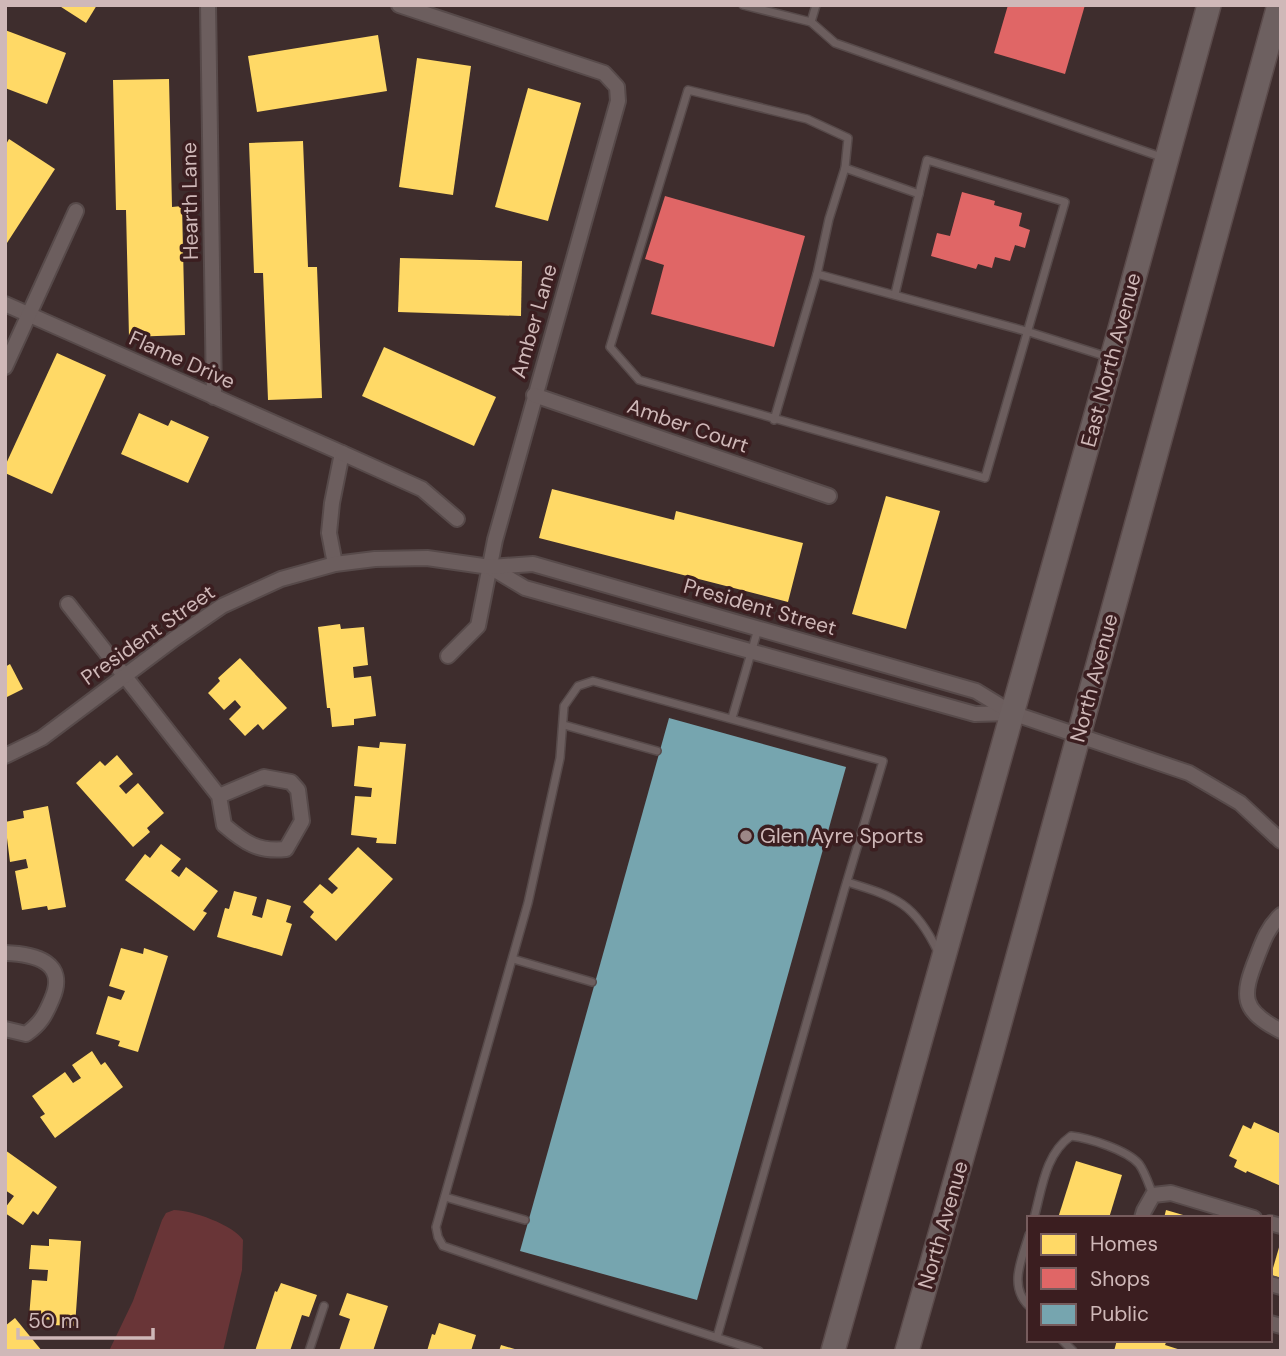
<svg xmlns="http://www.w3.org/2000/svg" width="1286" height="1356" viewBox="0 0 1286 1356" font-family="'DM Sans',sans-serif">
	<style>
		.water { fill: #693537 }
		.homes { fill: #ffd966 }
		.shops { fill: #e06666 }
		.public { fill: #76a5af }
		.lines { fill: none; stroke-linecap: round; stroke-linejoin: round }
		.lane-casing { stroke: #574a4a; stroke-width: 10 }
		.street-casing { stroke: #574a4a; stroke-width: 18 }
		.primary-casing { stroke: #5b4b4b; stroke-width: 26 }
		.lane { stroke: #6c5e5e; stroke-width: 7 }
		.street { stroke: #6c5e5e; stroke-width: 14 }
		.primary { stroke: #6d6060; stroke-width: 23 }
		.poi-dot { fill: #9c8787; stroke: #3b1e20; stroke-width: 2.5 }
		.labels { text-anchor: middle; stroke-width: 7; stroke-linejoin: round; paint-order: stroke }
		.street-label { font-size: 21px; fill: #cfb8b8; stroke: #3b1e20 }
		.poi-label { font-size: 21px; fill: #cfb8b8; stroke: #3b1e20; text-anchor: start }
	</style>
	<rect width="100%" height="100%" fill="#3e2d2d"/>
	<path class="water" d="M174,1210C191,1210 234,1225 243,1240L242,1270L223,1351H109L133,1301L162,1220L166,1213Z"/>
	<g class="homes">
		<path d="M58,5H97L86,23Z"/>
		<path d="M5,30L66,53L47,104L5,88Z"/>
		<path d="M378,35L387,91L257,112L248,56Z"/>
		<path d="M417,58L471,66L453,195L399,187Z"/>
		<path d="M169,79L172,207L182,206L185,335L129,337L126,210H116L113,80Z"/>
		<path d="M528,88L581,103L548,221L495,207Z"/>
		<path d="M9,139L55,169L5,246V146Z"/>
		<path d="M303,141L308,267H317L322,398L268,400L263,273H254L249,143Z"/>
		<path d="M400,258L522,261L521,316L398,312Z"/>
		<path d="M384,347L496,397L474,446L362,396Z"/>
		<path d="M57,353L106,375L52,494L5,473V466Z"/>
		<path d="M139,413L168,426L171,420L209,437L188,483L121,454Z"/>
		<path d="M552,489L674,520L676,511L803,543L788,602L539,538Z"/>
		<path d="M886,496L940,511L906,629L852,614Z"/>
		<path d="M340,624L341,629L364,627L368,665L353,667L354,678L371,676L376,716L354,719V725L332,727L330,708H327L318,627Z"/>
		<path d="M240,658L287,708L263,730L258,724L245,736L229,719L241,707L235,700L224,710L208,693L220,681L218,678Z"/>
		<path d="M10,664L23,689L5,698V667Z"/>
		<path d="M380,742L406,744L396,844L376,843L377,838L351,835L355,796L371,797L372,788L354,786L358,746L379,748Z"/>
		<path d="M117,755L133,774L119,786L126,794L138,783L164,813L147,828L150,832L133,847L76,783L100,761L105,766Z"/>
		<path d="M48,806L66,907L48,910L47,906L22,910L15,871L28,868L26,859L10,862L5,822L24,818L23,811Z"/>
		<path d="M161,844L181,859L171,871L179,877L186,867L218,891L203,911L207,913L194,931L125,880L145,854L150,858Z"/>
		<path d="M358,847L393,879L336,941L310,917L314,912L303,902L320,884L332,894L338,888L328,879Z"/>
		<path d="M234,891L257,897L252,915L262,918L267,899L291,906L286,922L292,924L282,956L217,937L225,908L229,909Z"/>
		<path d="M121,948L143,954L144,948L168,956L138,1052L118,1046L120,1041L96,1034L108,996L121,1000L125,991L109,986Z"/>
		<path d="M92,1051L101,1065L105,1062L123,1087L55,1138L40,1117L45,1114L32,1096L65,1072L73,1083L81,1078L72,1065Z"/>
		<path d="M1254,1122L1281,1134V1186L1247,1171L1246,1173L1234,1167L1237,1160L1229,1156L1243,1125L1251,1129Z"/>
		<path d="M5,1150L57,1187L38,1215L33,1211L23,1225L5,1213V1208L14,1196L5,1190Z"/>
		<path d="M1076,1161L1122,1175L1109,1218H1058Z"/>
		<path d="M1166,1210L1190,1217V1218H1164Z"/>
		<path d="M49,1239L81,1241L75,1326L52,1325L53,1320L29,1318L32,1280L47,1281L48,1270L29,1269L31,1245L49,1246Z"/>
		<path d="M1280,1244H1281V1278L1271,1275Z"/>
		<path d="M281,1283L317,1295L309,1317L302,1315L290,1351H255L275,1291L277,1292Z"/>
		<path d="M347,1293L388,1306L373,1351H339L350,1319L339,1315Z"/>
		<path d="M15,1318L42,1351H5V1326Z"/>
		<path d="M439,1323L476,1335L471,1351H427L432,1334L435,1335Z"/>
		<path d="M1117,1340H1167L1165,1345L1184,1351H1114Z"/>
		<path d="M501,1345L518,1350L517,1351H499Z"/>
	</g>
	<g class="shops">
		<path d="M1008,5H1085L1065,74L994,53Z"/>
		<path d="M962,192L995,201L994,205L1022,213L1019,226L1030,230L1025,248L1015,245L1010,261L995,257L992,268L978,264L976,269L931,256L937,233L950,236Z"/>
		<path d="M665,196L805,236L774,347L651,314L664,265L645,259Z"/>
	</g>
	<path class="public" d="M669,718L846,767L697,1300L520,1251Z"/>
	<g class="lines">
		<g class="lane-casing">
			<g id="lane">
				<path d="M743,5L811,22L835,43L1164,158"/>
				<path d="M811,22L816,5"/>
				<path d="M845,168L919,194"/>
				<path d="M817,274L1029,332L1108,357"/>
				<path d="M774,420L817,274L829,219L845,168L848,138L807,119L688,90L610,347L639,380L985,478L1065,202L927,160L895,294"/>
				<path d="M732,718L758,629"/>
				<path d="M564,725L657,751"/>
				<path d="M847,882C896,897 915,903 938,952"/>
				<path d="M513,959L592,982"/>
				<path d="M445,1197L525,1220"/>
				<path d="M1034,1218C1042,1189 1045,1154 1071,1136C1089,1138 1127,1150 1139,1164C1145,1172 1149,1185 1153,1195"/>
				<path d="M1029,1235C1022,1259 1008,1286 1029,1306"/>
				<path d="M717,1337L844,891L883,761L593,681L578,686L564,706L560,758L528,903L436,1227L438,1237L443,1246C548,1282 653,1318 759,1351"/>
				<path d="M1062,1340L1073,1351"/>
				<path d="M309,1351L324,1306"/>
			</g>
		</g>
		<g class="street-casing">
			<g id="street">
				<path d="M208,5L214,397"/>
				<path d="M399,5L604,73L617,87L618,101L495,540L478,626L448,656"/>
				<path d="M5,304L342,453L332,503L329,533L335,564"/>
				<path d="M5,367L76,211"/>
				<path d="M534,395L829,496"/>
				<path d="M342,453L422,489L457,519"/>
				<path d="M490,567L525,588L975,714L1012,713"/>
				<path d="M68,604L219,796L224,825C245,843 258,852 286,849L302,821L298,790L291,782L264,777L219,796"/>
				<path d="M5,756L42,738L174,639L222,606L281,579L335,564L375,559L427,558L490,567L533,564L976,691L1012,713L1189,773L1240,803L1281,841"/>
				<path d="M1281,915C1268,927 1263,941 1257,957C1241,997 1241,1010 1281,1031"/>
				<path d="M5,953C35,954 68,962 52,999C45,1016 40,1024 26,1034L5,1029"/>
				<path d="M1142,1218L1144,1211L1153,1195L1171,1193L1254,1218"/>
				<path d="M1270,1223L1281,1226"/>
				<path d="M1270,1284L1281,1287"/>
				<path d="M1270,1323L1281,1326"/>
			</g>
		</g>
		<g class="primary-casing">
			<g id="primary">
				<path d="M833,1351L1112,358L1209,5"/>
				<path d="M907,1351L991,1055L1279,5"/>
			</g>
		</g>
		<use href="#lane" class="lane"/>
		<use href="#street" class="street"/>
		<use href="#primary" class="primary"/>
	</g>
	<circle class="poi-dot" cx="746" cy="836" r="7"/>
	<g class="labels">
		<g class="street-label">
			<text transform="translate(190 201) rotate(-91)" y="7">Hearth Lane</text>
			<text transform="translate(534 321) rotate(-74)" y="7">Amber Lane</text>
			<text transform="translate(182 360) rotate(24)" y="7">Flame Drive</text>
			<text transform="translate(1111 360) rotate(-75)" y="7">East North Avenue</text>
			<text transform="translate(688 426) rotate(19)" y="7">Amber Court</text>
			<text transform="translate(760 607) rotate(16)" y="7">President Street</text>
			<text transform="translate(148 635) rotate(-35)" y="7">President Street</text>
			<text transform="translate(1094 678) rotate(-75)" y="7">North Avenue</text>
			<text transform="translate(943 1225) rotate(-74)" y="7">North Avenue</text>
		</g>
		<g class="poi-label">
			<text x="760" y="843">Glen Ayre Sports</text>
		</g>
	</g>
	<rect width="1286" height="1356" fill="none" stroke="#cfb8b8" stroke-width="14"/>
	<rect x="1027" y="1216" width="245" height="126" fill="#3b1e20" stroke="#765c5d" stroke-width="2"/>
	<rect x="1041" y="1234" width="35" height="21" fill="#ffd966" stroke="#765c5d" stroke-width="2"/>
	<text x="1090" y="1251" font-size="21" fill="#cfb8b8">Homes</text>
	<rect x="1041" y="1268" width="35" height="21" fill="#e06666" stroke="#765c5d" stroke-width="2"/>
	<text x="1090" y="1286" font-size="21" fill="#cfb8b8">Shops</text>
	<rect x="1041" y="1304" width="35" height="21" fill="#76a5af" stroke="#765c5d" stroke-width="2"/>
	<text x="1090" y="1321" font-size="21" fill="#cfb8b8">Public</text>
	<path d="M18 1328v10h135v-10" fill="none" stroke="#cfb8b8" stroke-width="3.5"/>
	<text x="28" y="1328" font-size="21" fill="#cfb8b8" stroke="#3b1e20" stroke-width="5" paint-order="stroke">50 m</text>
</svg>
